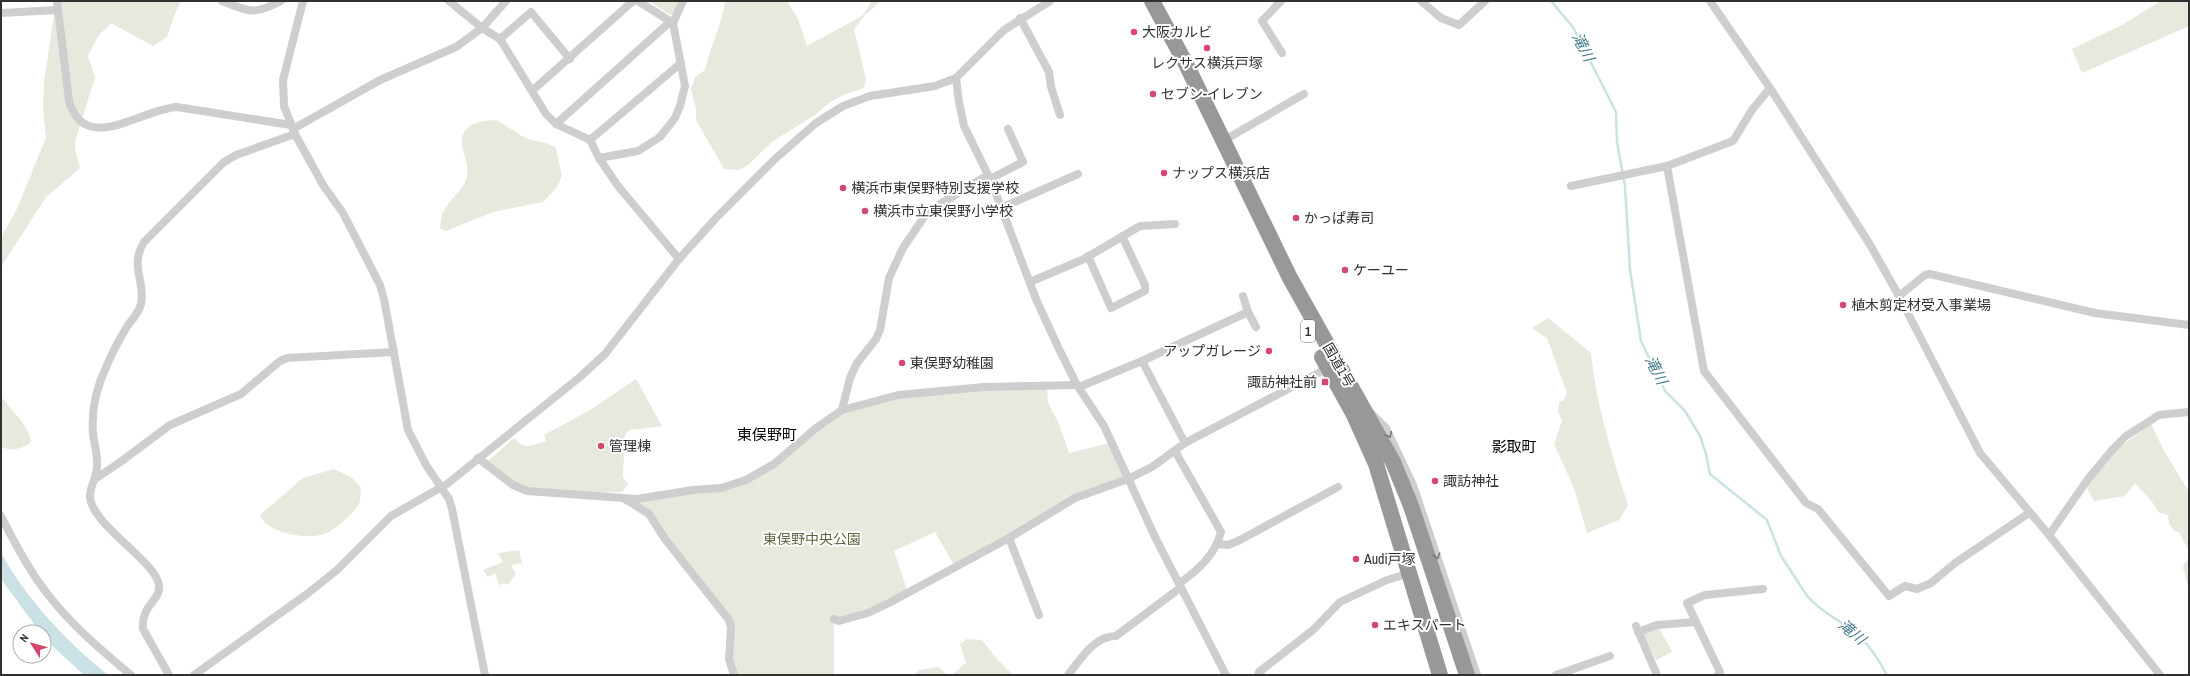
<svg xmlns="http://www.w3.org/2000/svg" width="2190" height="676" viewBox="0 0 2190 676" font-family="'Archivo Narrow','Noto Sans JP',sans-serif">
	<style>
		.green { fill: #e6e9dd }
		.water { fill: #cae1e5 }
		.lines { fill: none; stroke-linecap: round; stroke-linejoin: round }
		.stream { stroke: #cae1e5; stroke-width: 2.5 }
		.street { stroke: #cecece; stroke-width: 8 }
		.highway { stroke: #989898; stroke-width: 16 }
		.oneway { stroke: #787878 }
		.poi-dot { fill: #d4476e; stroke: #fff; stroke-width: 1.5 }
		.labels { text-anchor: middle; stroke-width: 4; stroke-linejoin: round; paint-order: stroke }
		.shield { fill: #fff; stroke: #6f6f6f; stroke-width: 1 }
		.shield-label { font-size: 13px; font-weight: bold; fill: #313131 }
		.poi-label { font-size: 14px; fill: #313131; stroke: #fff; text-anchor: start }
		.street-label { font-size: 14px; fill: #313131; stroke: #fff }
		.park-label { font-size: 14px; fill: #5c6842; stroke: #fff }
		.water-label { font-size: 15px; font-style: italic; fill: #467e8b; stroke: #fff }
		.neighbourhood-label { font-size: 15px; fill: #000; stroke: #fff }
	</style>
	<rect width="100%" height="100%" fill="#fff"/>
	<g class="green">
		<path d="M56,1H181L174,16L167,37L153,46L111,23L98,36L88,56L95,77L75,142V149L80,168L46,197L1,267V237L16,211L46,138L43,109L44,82Z"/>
		<path d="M649,1H681L675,13L670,15Z"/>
		<path d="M725,1H787L798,19L807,46L862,16L872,1H881L865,15L854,29L866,79L864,88L843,95L829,103L815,115L773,141L748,165L739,170L724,169L696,120V109L691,89L695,77L705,70C710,46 722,25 725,1Z"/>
		<path d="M2161,1H2189V26L2082,73L2072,49L2122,25Z"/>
		<path d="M496,120C507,125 521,137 529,139C541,143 542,140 556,148L562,176L557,187L543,202L493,212L446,231L440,228C441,223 441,217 443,213C448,201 465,188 467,177C469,168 465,158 463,150C457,125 477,121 496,120Z"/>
		<path d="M1548,318L1591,353C1596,404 1612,456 1628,505L1619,520L1587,533L1574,488L1554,444L1562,421L1558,411L1559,402L1564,400L1567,393L1547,338L1532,328Z"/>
		<path d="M636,379L662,426L630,430L625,435L623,477L628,484L622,492L567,494L527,491L486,463L514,438C525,451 532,445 546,441L544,435L592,409Z"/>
		<path d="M1047,388L1048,403L1059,424L1069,453L1110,443L1128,479L1086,494L955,567L935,532L894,551L908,593L889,603L834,619V672L832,675H730L731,628L649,514L624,499H637L746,480L842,410L925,392Z"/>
		<path d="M1,396C11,411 29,424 31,442C24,448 10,453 1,446Z"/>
		<path d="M2151,424L2163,449L2189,492V551L2179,532L2174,531L2169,524L2168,515L2158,512C2153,500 2143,493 2135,483L2125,496L2094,501L2086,487L2116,450Z"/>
		<path d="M334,469L351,477L361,488C360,493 361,500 359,504C353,513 334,531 324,534C306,540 266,533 260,515L303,478Z"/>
		<path d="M519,550L522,563L511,565L516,574L508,585L505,583L499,585L495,573L488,577L483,570L503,562L498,553Z"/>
		<path d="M2189,560V590L2183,568L2185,562Z"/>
		<path d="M1659,628L1672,652L1656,660L1643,634Z"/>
		<path d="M967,639L982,640L996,658L1013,675H952L966,663L960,644Z"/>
		<path d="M939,667L947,675H914L919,670Z"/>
	</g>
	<path class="water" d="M1,553C27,600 67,642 108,675H84L47,641L44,637V632H40L1,579Z"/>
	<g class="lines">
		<path class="stream" d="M1551,1L1573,27L1616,112L1617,142L1625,186L1630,270L1641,341L1665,391L1685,411L1700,436L1706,454L1710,474L1767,520L1781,556L1808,597C1819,610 1836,618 1850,629C1867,641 1877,657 1887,675"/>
		<g class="street">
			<path d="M57,1L69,101C85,156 141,109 177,107L291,125"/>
			<path d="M222,1C250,12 254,15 281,1"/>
			<path d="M303,1L283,80L284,106L295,134L323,185L343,213L380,285L384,299L408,430L426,465L449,499L452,509L485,675"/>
			<path d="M449,1L482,28L500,39L546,114L556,124L590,140L599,158L618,186L679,259"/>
			<path d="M638,1L673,23"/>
			<path d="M1281,1L1262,21L1282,53"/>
			<path d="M1421,1L1441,18L1459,25L1485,1"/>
			<path d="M1710,1L1770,88L1869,243L1899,296L1980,453L2049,535L2160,675"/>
			<path d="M1,13L57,10"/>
			<path d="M1020,18L1049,72L1051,87L1060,115"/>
			<path d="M500,39L531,12L570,59"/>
			<path d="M956,78L959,102L964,126L991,181L1036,299L1058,347L1077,385L1104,426L1156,539L1226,675"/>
			<path d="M533,90L633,1"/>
			<path d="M556,124L671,21"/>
			<path d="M293,129L380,80L456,47L482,28L506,1"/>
			<path d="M590,140L681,63"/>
			<path d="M1223,141L1304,94"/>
			<path d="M599,158L638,151L660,137L675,118L680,106L685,86L673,23L683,1"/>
			<path d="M1667,166L1704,371L1806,503L1818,509L1889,596L1905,586L1917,589L1931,583L1955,563L2029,513"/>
			<path d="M990,179L1023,162L1008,129"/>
			<path d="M1571,186L1667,166L1733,141L1752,110L1770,88"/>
			<path d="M1001,208L1078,174"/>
			<path d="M1088,256L1111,308L1145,291V285L1122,236"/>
			<path d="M1030,282L1084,259L1140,226L1175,224"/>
			<path d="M1243,296L1248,312L1256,327"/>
			<path d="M1899,296L1925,275L1930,274L2095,313L2189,325"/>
			<path d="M1142,361L1185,443"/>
			<path d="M1079,387L1142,361L1248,312"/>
			<path d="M842,410L850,378L857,363L876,339L880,330L889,278L903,248L924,217L932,209L988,175"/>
			<path d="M1369,411L1386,428L1413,485L1477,675"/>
			<path d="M1175,451L1221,532C1215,555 1199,569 1180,583"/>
			<path d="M478,458L513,485L527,491L637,499L693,490L721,488L746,480L774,464L816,428L842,410L898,395L984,387L1077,385"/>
			<path d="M95,479L119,463L170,425L241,394L280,361L287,358L394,352"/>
			<path d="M625,499L649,514L665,539L729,620L731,628L729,659L734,675"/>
			<path d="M1,516C14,542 28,569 46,592C70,624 101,650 131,675"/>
			<path d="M2049,535L2088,479L2112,450L2126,436L2159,415L2189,412"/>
			<path d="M1009,538L1039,615"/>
			<path d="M1218,544L1228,545L1238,541L1338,487"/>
			<path d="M834,619L839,621L868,613L889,603L1009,538L1075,498L1128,479L1152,467L1185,443L1328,368"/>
			<path d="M1696,622L1687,603L1705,595L1763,589"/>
			<path d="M1636,626L1657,675"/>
			<path d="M1638,632L1657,625L1696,622L1720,672L1718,675"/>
			<path d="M169,675L143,629C141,604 161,601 159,585C156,562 93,525 90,498C89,488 97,477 97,466C98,455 94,444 93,433C91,410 97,386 107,365C113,351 120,338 128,325C133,319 139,312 141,304C146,282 129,266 144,242L224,162L236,155L295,134"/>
			<path d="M194,675L307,594L337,570L391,516L447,484L580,377L605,354L679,259L717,217L775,159L816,123L843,106L870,96L935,86L956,78L1004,30L1050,1"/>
			<path d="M1068,675C1081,659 1094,636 1116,636L1180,588"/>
			<path d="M1258,675L1259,672L1313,630L1340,602L1387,580L1410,573"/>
			<path d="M1556,675L1610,656"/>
		</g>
		<g class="highway">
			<path d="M1152,1L1186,64L1290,278L1393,462L1411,506L1467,675"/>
			<path d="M1322,357L1354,415L1376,464L1440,675"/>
		</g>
	</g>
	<defs><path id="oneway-chevron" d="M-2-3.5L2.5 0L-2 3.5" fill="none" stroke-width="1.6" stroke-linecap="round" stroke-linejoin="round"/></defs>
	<g class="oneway">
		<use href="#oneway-chevron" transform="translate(1389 435) rotate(64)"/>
		<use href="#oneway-chevron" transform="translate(1437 556) rotate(71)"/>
	</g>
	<g class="poi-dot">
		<circle cx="1134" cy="32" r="4"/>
		<circle cx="1207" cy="48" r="4"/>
		<circle cx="1153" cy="94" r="4"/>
		<circle cx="1164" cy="173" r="4"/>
		<circle cx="843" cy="188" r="4"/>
		<circle cx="865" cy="211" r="4"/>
		<circle cx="1296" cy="218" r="4"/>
		<circle cx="1345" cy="270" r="4"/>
		<circle cx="1843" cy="305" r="4"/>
		<circle cx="1269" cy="351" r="4"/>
		<circle cx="902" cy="363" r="4"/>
		<rect x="1321" y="378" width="8" height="8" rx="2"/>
		<circle cx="601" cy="446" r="4"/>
		<circle cx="1435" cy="481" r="4"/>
		<circle cx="1356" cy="559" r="4"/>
		<circle cx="1375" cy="625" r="4"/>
	</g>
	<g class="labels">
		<rect class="shield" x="1301" y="320" width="14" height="22" rx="3"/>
		<g class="shield-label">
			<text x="1308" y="336">1</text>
		</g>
		<g class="poi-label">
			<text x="1142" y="37">大阪カルビ</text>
			<text x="1207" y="68" text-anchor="middle">レクサス横浜戸塚</text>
			<text x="1161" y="99">セブン-イレブン</text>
			<text x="1172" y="178">ナップス横浜店</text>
			<text x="851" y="193">横浜市東俣野特別支援学校</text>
			<text x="873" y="216">横浜市立東俣野小学校</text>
			<text x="1304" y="223">かっぱ寿司</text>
			<text x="1353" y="275">ケーユー</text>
			<text x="1851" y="310">植木剪定材受入事業場</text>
			<text x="1261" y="356" text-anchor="end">アップガレージ</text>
			<text x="910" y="368">東俣野幼稚園</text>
			<text x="1317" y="387" text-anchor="end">諏訪神社前</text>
			<text x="609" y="451">管理棟</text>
			<text x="1443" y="486">諏訪神社</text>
			<text x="1364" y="564">Audi戸塚</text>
			<text x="1383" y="630">エキスパート</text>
		</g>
		<g class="street-label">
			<text transform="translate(1339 365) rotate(60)" y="5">国道1号</text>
		</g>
		<g class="park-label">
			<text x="812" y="544">東俣野中央公園</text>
		</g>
		<g class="water-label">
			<text transform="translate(1583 47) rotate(63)" y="5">滝川</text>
			<text transform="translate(1656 370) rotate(63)" y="5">滝川</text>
			<text transform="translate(1852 632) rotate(40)" y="5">滝川</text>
		</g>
		<g class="neighbourhood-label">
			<text x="767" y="440">東俣野町</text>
			<text x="1514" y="452">影取町</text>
		</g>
	</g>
	<rect width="2190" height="676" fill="none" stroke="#313131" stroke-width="4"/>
	<g transform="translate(32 644) rotate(306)"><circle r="19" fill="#ffffff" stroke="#adadad"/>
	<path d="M0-3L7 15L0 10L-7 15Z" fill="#d4476e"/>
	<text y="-6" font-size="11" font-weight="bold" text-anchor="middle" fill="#313131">N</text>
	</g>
</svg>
